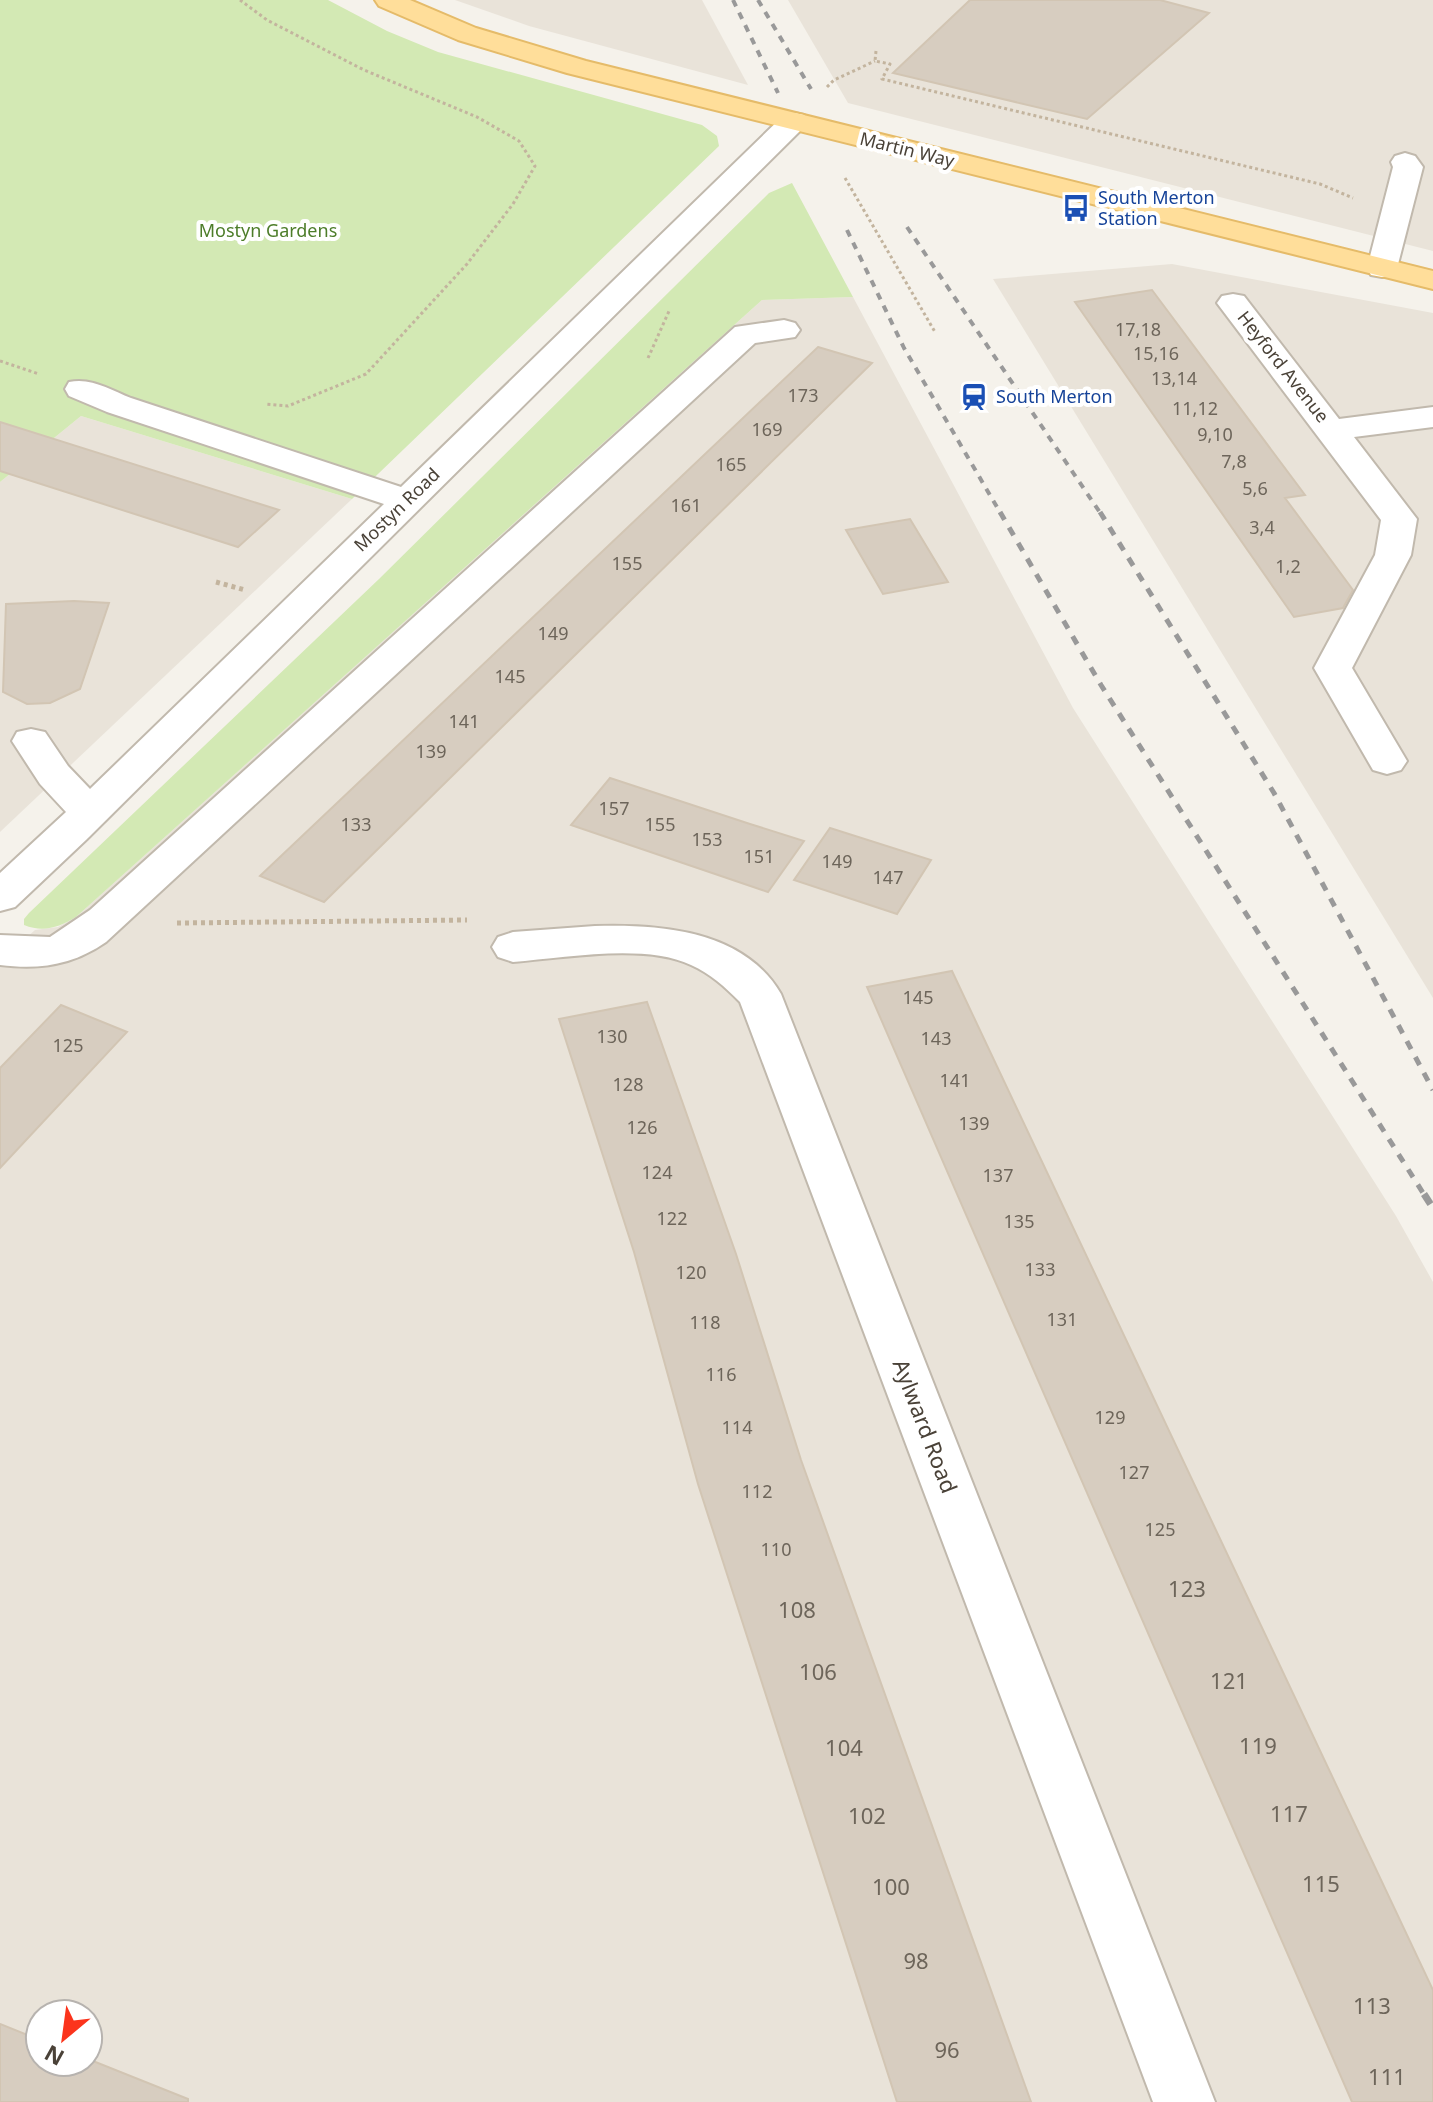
<svg xmlns="http://www.w3.org/2000/svg" width="1433" height="2102" viewBox="0 0 1433 2102" font-family="'Noto Sans',sans-serif">
	<style>
		.residential { fill: #e9e3d9; fill-rule: evenodd }
		.green { fill: #d3e9b4 }
		.building { fill: #d7cdc0; stroke: #d2c5b3; stroke-width: 2 }
		.lines { fill: none; stroke-linecap: round; stroke-linejoin: round }
		.minor-casing { stroke: #c1b9ad; stroke-width: 4 }
		.major-casing { stroke: #e5bb69; stroke-width: 4 }
		.path-far1 { stroke: #c3b49e; stroke-width: 3; stroke-dasharray: 3 3; stroke-linecap: butt }
		.path { stroke: #c3b49e; stroke-width: 5; stroke-dasharray: 4 4; stroke-linecap: butt }
		.minor { fill: #fff; fill-rule: evenodd }
		.major { fill: #ffde9a; fill-rule: evenodd }
		.rail-far2 { stroke: #999; stroke-width: 4; stroke-dasharray: 7 7; stroke-linecap: butt }
		.rail-far1 { stroke: #999; stroke-width: 5; stroke-dasharray: 9 9; stroke-linecap: butt }
		.rail { stroke: #999; stroke-width: 7; stroke-dasharray: 12 12; stroke-linecap: butt }
		.labels { text-anchor: middle; stroke-width: 8; stroke-linejoin: round; paint-order: stroke }
		.far-street-label { font-size: 18px; fill: #4a4238; stroke: #fff }
		.far-transit-label { font-size: 18px; fill: #164399; stroke: #fff; text-anchor: start }
		.far-park-label { font-size: 18px; fill: #4d7d2a; stroke: #fff }
		.number-label { font-size: 18px; fill: #6d655a }
		.street-label { font-size: 22px; fill: #4a4238; stroke: #fff }
		.near-number-label { font-size: 22px; fill: #6d655a }
	</style>
	<rect width="100%" height="100%" fill="#f5f2eb"/>
	<g class="residential">
		<path d="M455,0H702L748,85L529,26Z"/>
		<path d="M788,0H1433V251L848,103Z"/>
		<path d="M1172,264L1433,313V998L993,279Z"/>
		<path d="M853,297L1073,708L1396,1216L1433,1282V2102H0V962L35,930L58,927L76,917L762,300ZM40,2014H88V2062H40Z"/>
		<path d="M81,416L352,499L0,832V482Z"/>
	</g>
	<g class="green">
		<path d="M0,0H328L387,31L438,52L702,125L717,136L719,146L352,499L81,416L0,482Z"/>
		<path d="M792,183L853,297L762,300L76,917C59,927 44,933 24,925V919L29,913L379,579L769,193Z"/>
	</g>
	<g class="building">
		<path d="M970,0H1160L1209,13L1087,119L893,73Z"/>
		<path d="M1152,290L1305,495L1285,498L1353,590L1343,608L1294,617L1075,302Z"/>
		<path d="M818,347L872,363L324,902L260,876Z"/>
		<path d="M0,422L279,510L238,547L0,471Z"/>
		<path d="M910,519L948,582L883,594L846,530Z"/>
		<path d="M74,601L109,603L80,689L50,703L27,704L3,692L6,604Z"/>
		<path d="M610,778L750,824L804,841L768,892L571,825Z"/>
		<path d="M830,828L931,860L897,914L794,880Z"/>
		<path d="M952,971L1433,1990V2102H1352L867,987Z"/>
		<path d="M647,1002L736,1254L801,1460L1031,2102H897L698,1484L634,1252L559,1019Z"/>
		<path d="M61,1005L127,1032L0,1168V1068Z"/>
		<path d="M0,2024L40,2040V2062H88V2059L188,2099V2102H0Z"/>
	</g>
	<g class="lines">
		<g class="minor-casing">
			<g id="minor">
				<path d="M794,113L804,115L808,121L804,127L87,839L15,907L0,911V873L66,812L40,784L12,741L17,732L31,729L45,732L68,766L90,789L384,504L107,412L69,396L65,389L69,382C91,377 111,390 131,398L401,487L784,115Z"/>
				<path d="M1405,153L1415,156L1423,167L1397,268L1393,275L1382,277L1371,275L1367,268L1393,167L1391,162L1395,156Z"/>
				<path d="M1233,294L1244,296L1339,419L1433,407V427L1354,437L1417,519L1411,555L1352,668L1407,761L1401,770L1387,774L1373,770L1314,668L1375,555L1381,520L1217,303L1222,296Z"/>
				<path d="M784,320L795,323L800,330L795,337L755,343L106,942C73,965 40,970 0,965V935L50,937L90,910L735,327Z"/>
				<path d="M595,926C660,924 744,930 781,994L1215,2102H1153L740,1002C725,987 711,974 691,965C645,943 564,958 513,962L498,957L492,947L498,937L513,932Z"/>
			</g>
		</g>
		<g class="major-casing">
			<path id="major" d="M375,0H410L476,28L586,61L1433,271V289L567,73L458,40L379,6Z"/>
		</g>
		<g class="path-far1">
			<path d="M240,0L267,20L364,70L477,117L519,141L535,166L513,204L467,264L366,374L288,406L265,404"/>
			<path d="M876,51L875,61L890,64L882,79L1320,184L1353,198"/>
			<path d="M827,87L834,80L875,61"/>
			<path d="M845,178L935,332"/>
			<path d="M648,358L670,309"/>
			<path d="M0,361L39,374"/>
		</g>
		<g class="path">
			<path d="M216,582L245,590"/>
			<path d="M177,923L467,920"/>
		</g>
		<use href="#minor" class="minor"/>
		<use href="#major" class="major"/>
		<g class="rail-far2">
			<path d="M733,0L778,93"/>
			<path d="M758,0L811,89"/>
			<path d="M907,227L1101,514"/>
			<path d="M847,230L904,348L1001,514"/>
		</g>
		<g class="rail-far1">
			<path d="M1000,512L1101,685L1425,1196"/>
			<path d="M1100,512L1274,793L1433,1090"/>
		</g>
		<path class="rail" d="M1424,1194L1433,1208"/>
	</g>
	<defs>
		<g id="bus-bare" transform="scale(2.16)"><path d="M-5-6H5V4H4V6H2V4H-2V6H-4V4H-5ZM-3.5-4V0h7V-4ZM-3.5 1.2v1.5H-2V1.2ZM2 1.2v1.5H3.5V1.2Z" fill="#1a4fb4" stroke="#fff" stroke-width="2.5" paint-order="stroke"/></g>
		<g id="station-bare" transform="scale(2.16)"><path d="M-3-6H3Q5-6 5-4V2Q5 4 3 4L4.5 6H3L1.5 4h-3L-3 6H-4.5L-3 4Q-5 4-5 2V-4Q-5-6-3-6ZM-3.5-4v3h7v-3ZM-3.5 1v1.5H-2V1ZM2 1v1.5H3.5V1Z" fill="#1a4fb4" stroke="#fff" stroke-width="2.5" paint-order="stroke"/></g>
	</defs>
	<g fill-rule="evenodd">
		<use href="#bus-bare" x="1076" y="208"/>
		<use href="#station-bare" x="974" y="397"/>
	</g>
	<g class="labels">
		<g class="far-street-label">
			<text transform="translate(907 150) rotate(14)" y="6">Martin Way</text>
			<text transform="translate(1283 367) rotate(52)" y="6">Heyford Avenue</text>
			<text transform="translate(397 510) rotate(-44)" y="6">Mostyn Road</text>
		</g>
		<g class="far-transit-label">
			<text x="1098" y="204">South Merton<tspan x="1098" dy="21">Station</tspan></text>
			<text x="996" y="403">South Merton</text>
		</g>
		<g class="far-park-label">
			<text x="268" y="237">Mostyn Gardens</text>
		</g>
		<g class="number-label">
			<text x="1138" y="336">17,18</text>
			<text x="1156" y="360">15,16</text>
			<text x="1174" y="385">13,14</text>
			<text x="803" y="402">173</text>
			<text x="1195" y="415">11,12</text>
			<text x="767" y="436">169</text>
			<text x="1215" y="441">9,10</text>
			<text x="1234" y="468">7,8</text>
			<text x="731" y="471">165</text>
			<text x="1255" y="495">5,6</text>
			<text x="686" y="512">161</text>
			<text x="1262" y="534">3,4</text>
			<text x="627" y="570">155</text>
			<text x="1288" y="573">1,2</text>
			<text x="553" y="640">149</text>
			<text x="510" y="683">145</text>
			<text x="464" y="728">141</text>
			<text x="431" y="758">139</text>
			<text x="614" y="815">157</text>
			<text x="356" y="831">133</text>
			<text x="660" y="831">155</text>
			<text x="707" y="846">153</text>
			<text x="759" y="863">151</text>
			<text x="837" y="868">149</text>
			<text x="888" y="884">147</text>
			<text x="918" y="1004">145</text>
			<text x="612" y="1043">130</text>
			<text x="936" y="1045">143</text>
			<text x="68" y="1052">125</text>
			<text x="955" y="1087">141</text>
			<text x="628" y="1091">128</text>
			<text x="974" y="1130">139</text>
			<text x="642" y="1134">126</text>
			<text x="657" y="1179">124</text>
			<text x="998" y="1182">137</text>
			<text x="672" y="1225">122</text>
			<text x="1019" y="1228">135</text>
			<text x="1040" y="1276">133</text>
			<text x="691" y="1279">120</text>
			<text x="1062" y="1326">131</text>
			<text x="705" y="1329">118</text>
			<text x="721" y="1381">116</text>
			<text x="1110" y="1424">129</text>
			<text x="737" y="1434">114</text>
			<text x="1134" y="1479">127</text>
			<text x="757" y="1498">112</text>
			<text x="1160" y="1536">125</text>
			<text x="776" y="1556">110</text>
		</g>
		<g class="street-label">
			<text transform="translate(925 1426) rotate(69)" y="8">Aylward Road</text>
		</g>
		<g class="near-number-label">
			<text x="1187" y="1597">123</text>
			<text x="797" y="1618">108</text>
			<text x="818" y="1680">106</text>
			<text x="1229" y="1689">121</text>
			<text x="1258" y="1754">119</text>
			<text x="844" y="1756">104</text>
			<text x="1289" y="1822">117</text>
			<text x="867" y="1824">102</text>
			<text x="1321" y="1892">115</text>
			<text x="891" y="1895">100</text>
			<text x="916" y="1969">98</text>
			<text x="1372" y="2014">113</text>
			<text x="947" y="2058">96</text>
			<text x="1387" y="2085">111</text>
		</g>
	</g>
	<g transform="translate(64 2038) rotate(209)"><circle r="38" fill="#ffffff" stroke="#b7b3af" stroke-width="2"/>
	<path d="M0-6L14 30L0 20L-14 30Z" fill="#fb341c"/>
	<text y="-12" font-size="22" font-weight="bold" text-anchor="middle" fill="#4a4238">N</text>
	</g>
</svg>
